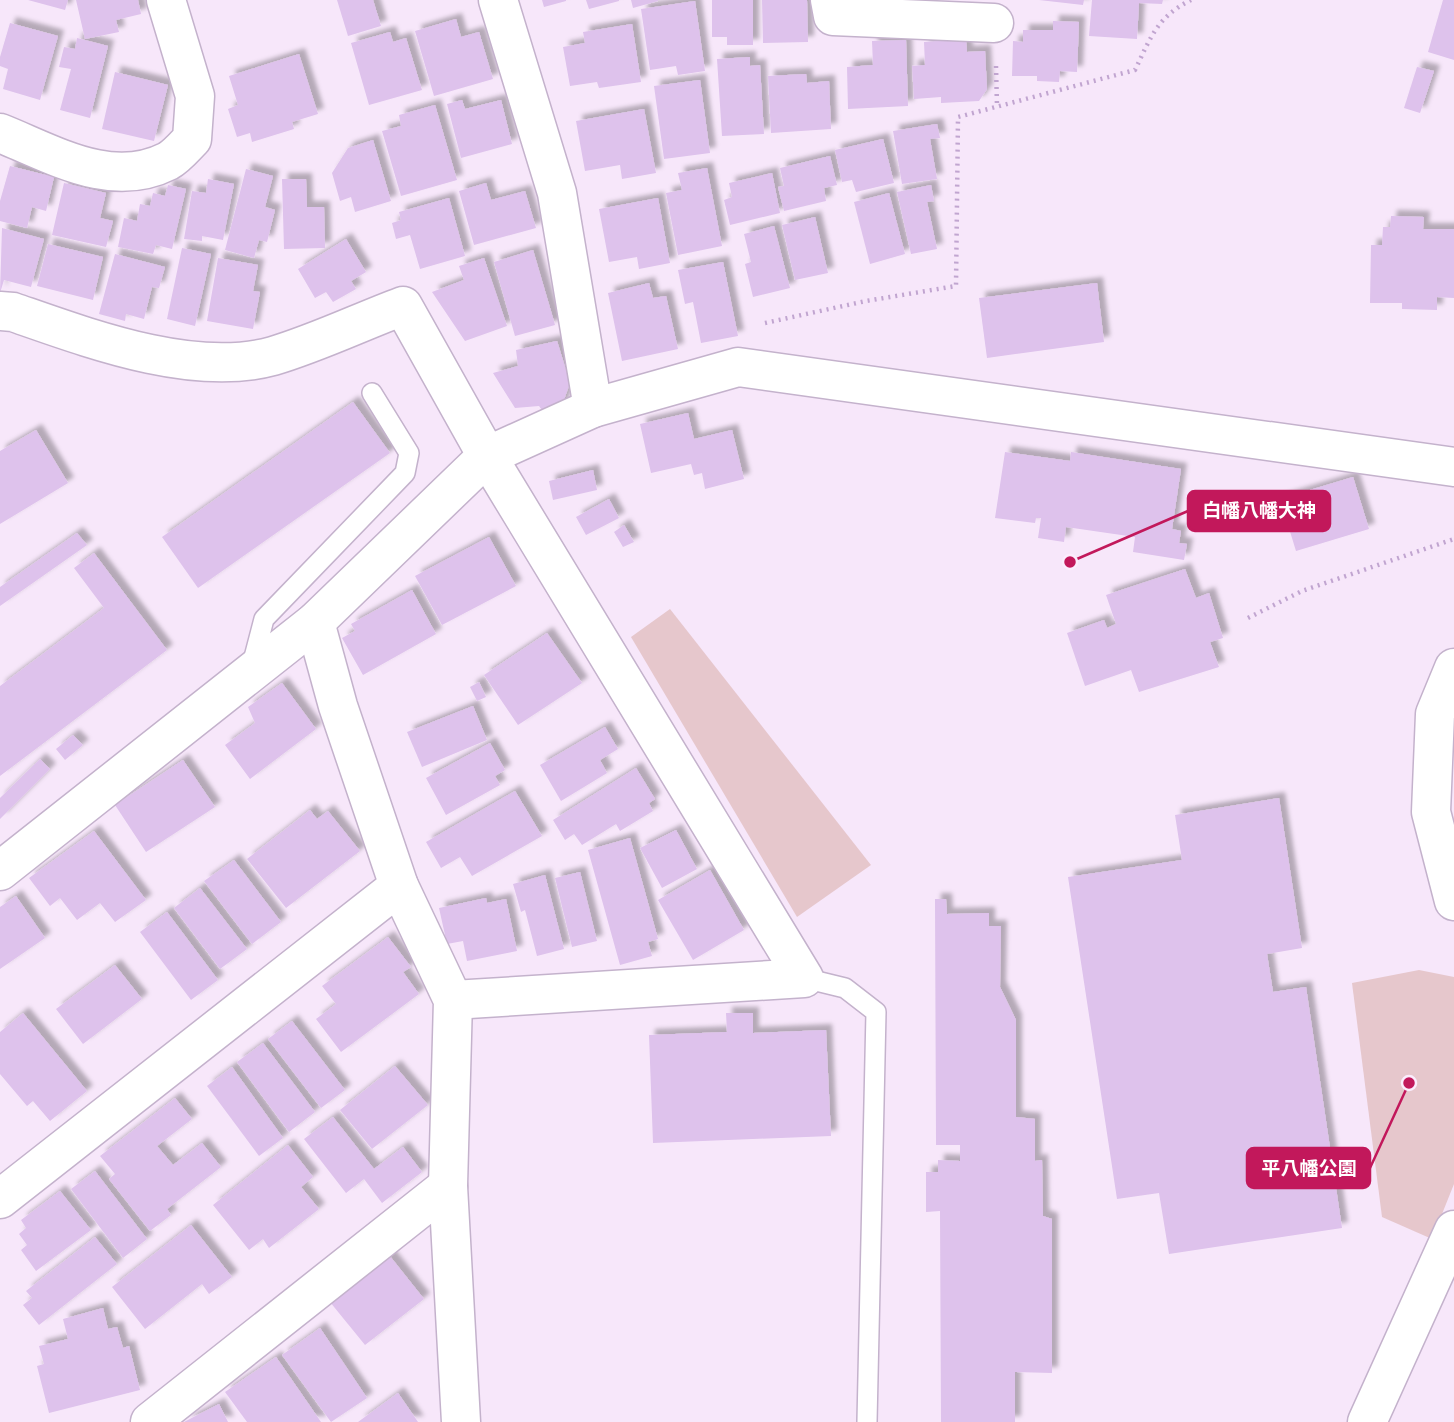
<svg xmlns="http://www.w3.org/2000/svg" width="1454" height="1422" viewBox="0 0 1454 1422" font-family="Inter,'Noto Sans JP',sans-serif">
	<style>
		.green { fill: #e6c7cc }
		.building { fill: #dec2ec; filter: url(#shadow) }
		.lines { fill: none; stroke-linecap: round; stroke-linejoin: round }
		.service-casing { stroke: #c4b2cc; stroke-width: 22 }
		.minor-casing { stroke: #c4b2cc; stroke-width: 41 }
		.path { stroke: #c1a5d0; stroke-width: 4.5; stroke-dasharray: 2 5; stroke-linecap: butt }
		.service { stroke: #fff; stroke-width: 19 }
		.minor { stroke: #fff; stroke-width: 38 }
		.leader { fill: none; stroke: #c2185b; stroke-width: 2.5 }
		.callout-dot { fill: #c2185b; stroke: #fbedfd; stroke-width: 2.5 }
		.callout { fill: #c2185b; stroke: #c2185b; stroke-width: 2.5 }
		.callout-label { font-size: 19px; text-anchor: middle; font-weight: bold; fill: #fff }
	</style>
	<defs>
		<filter id="shadow"><feDropShadow dx="6" dy="-6" stdDeviation="2" flood-color="#0004"/></filter>
	</defs>
	<rect width="100%" height="100%" fill="#f7e7fa"/>
	<g class="green">
		<path d="M670,609L871,865L797,917L631,637Z"/>
		<path d="M1419,970L1454,977V1184L1432,1239L1382,1217L1352,983Z"/>
	</g>
	<g class="building">
		<path d="M28,0H68L65,10Z"/>
		<path d="M76,0H138L141,14L116,20L119,32L85,39Z"/>
		<path d="M337,0H373L381,26L348,36Z"/>
		<path d="M542,0H566V1L544,7Z"/>
		<path d="M586,0H619V1L589,9Z"/>
		<path d="M631,0H658V1L633,8Z"/>
		<path d="M712,0H753V45H727V37H712Z"/>
		<path d="M762,0H807L808,42L763,43Z"/>
		<path d="M1039,0H1084L1083,5Z"/>
		<path d="M1092,0H1163L1162,4L1139,3L1137,39L1089,36Z"/>
		<path d="M1443,0H1454V60L1428,52Z"/>
		<path d="M695,1L705,71L678,75L676,66L650,70L641,9Z"/>
		<path d="M456,19L461,37L479,32L493,79L434,96L415,31Z"/>
		<path d="M1053,21L1079,22L1077,72L1060,71L1059,82L1037,81V76H1012L1013,41L1023,42V30H1053Z"/>
		<path d="M10,23L58,36L40,100L3,89L8,69L0,66V57Z"/>
		<path d="M632,24L641,82L599,88L597,82L570,86L563,47L585,43L583,32Z"/>
		<path d="M390,32L393,42L406,38L422,90L369,105L351,43Z"/>
		<path d="M77,38L108,46L90,118L60,110L71,69L59,67L64,47L75,49Z"/>
		<path d="M966,39L967,52L985,51L987,89L979,101L941,103V97L914,99L912,66L925,65L924,42Z"/>
		<path d="M906,40L908,106L848,109L847,67L873,65L872,41Z"/>
		<path d="M299,54L318,114L292,122L294,129L252,142L250,133L237,137L228,109L238,105L229,76Z"/>
		<path d="M750,57V66L760,65L764,134L722,136L717,59Z"/>
		<path d="M1417,67L1434,71L1420,113L1404,108Z"/>
		<path d="M115,72L168,85L154,141L102,129Z"/>
		<path d="M806,74L807,83L829,81L831,129L771,133L768,76Z"/>
		<path d="M700,80L710,153L664,159L654,86Z"/>
		<path d="M462,100L465,109L501,100L512,144L461,158L447,104Z"/>
		<path d="M435,105L457,180L401,196L382,131L401,126L399,115Z"/>
		<path d="M644,109L656,173L622,179L620,165L585,171L576,121Z"/>
		<path d="M937,124L940,138L930,139L937,179L902,184L893,131Z"/>
		<path d="M883,139L894,183L856,192L852,180L842,182L835,150Z"/>
		<path d="M373,140L391,201L355,212L351,197L340,201L332,173L348,148Z"/>
		<path d="M830,156L837,185L824,188L826,201L784,211L778,187L784,186L780,168Z"/>
		<path d="M10,166L54,177L46,211L32,207L27,228L0,221V201Z"/>
		<path d="M707,168L722,246L678,255L666,193L682,190L678,173Z"/>
		<path d="M246,169L273,176L265,207L275,210L267,242L259,240L254,258L225,250Z"/>
		<path d="M772,173L780,213L730,225L724,200L732,197L729,183Z"/>
		<path d="M208,179L234,184L223,240L202,236V241L184,239L192,191L206,193Z"/>
		<path d="M282,179H306L307,207H324L325,248L284,249Z"/>
		<path d="M64,183L106,193L100,218L113,221L106,247L52,235Z"/>
		<path d="M486,183L491,200L525,191L536,228L474,245L459,191Z"/>
		<path d="M168,185L186,189L172,249L156,245L153,254L118,247L124,218L137,221L140,204L150,206L153,193L165,196Z"/>
		<path d="M931,185L934,201L927,202L937,249L911,254L897,192Z"/>
		<path d="M889,193L905,254L870,264L854,202Z"/>
		<path d="M449,198L465,256L420,269L410,235L396,239L392,223L401,220L399,212Z"/>
		<path d="M658,198L670,263L639,269L637,257L609,262L599,209Z"/>
		<path d="M1391,216L1424,217L1423,229H1454V298L1437,297V310L1402,309V303H1370L1371,245H1382L1383,227H1390Z"/>
		<path d="M815,217L828,273L795,280L782,225Z"/>
		<path d="M774,226L790,288L753,297L745,264L751,262L744,234Z"/>
		<path d="M2,228L44,239L31,287L4,280L0,293Z"/>
		<path d="M346,239L366,272L351,281L356,289L333,302L326,292L315,298L298,269Z"/>
		<path d="M48,244L103,257L93,300L37,286Z"/>
		<path d="M182,248L211,254L195,326L167,319Z"/>
		<path d="M533,250L555,325L515,336L494,262Z"/>
		<path d="M115,254L165,267L159,288L152,287L144,319L126,314L125,321L99,314Z"/>
		<path d="M218,258L258,265L253,291L260,292L253,329L207,321Z"/>
		<path d="M484,258L507,326L465,341L432,292L464,280L459,266Z"/>
		<path d="M723,262L738,336L701,343L693,302L685,304L678,270Z"/>
		<path d="M649,283L653,298L666,296L678,349L622,361L608,293Z"/>
		<path d="M1097,283L1104,342L987,358L979,298Z"/>
		<path d="M557,341L570,383L561,408L544,413L539,406L515,408L493,373L518,366L516,350Z"/>
		<path d="M353,402L390,453L198,588L162,537Z"/>
		<path d="M688,413L694,439L732,430L744,479L705,489L702,473L694,475L691,464L651,473L640,424Z"/>
		<path d="M36,430L68,483L0,524V451Z"/>
		<path d="M1005,452L1070,461L1071,452L1181,469L1172,529L1181,531L1179,543L1187,544L1184,560L1133,552L1135,537L1066,527L1064,542L1038,538L1041,518H1036L1035,523L995,518Z"/>
		<path d="M593,470L597,490L553,500L549,481Z"/>
		<path d="M1353,477L1369,529L1296,551L1280,499Z"/>
		<path d="M609,499L619,518L586,535L576,517Z"/>
		<path d="M624,525L634,542L623,547L614,532Z"/>
		<path d="M77,533L87,545L0,606V587Z"/>
		<path d="M489,537L516,586L442,625L415,576Z"/>
		<path d="M94,553L167,650L0,776V686L104,608L74,568Z"/>
		<path d="M1185,569L1196,598L1209,593L1223,638L1210,642L1219,667L1139,692L1131,670L1085,686L1067,633L1104,620L1107,628L1116,624L1106,595Z"/>
		<path d="M412,590L436,634L363,675L342,638L355,631L351,624Z"/>
		<path d="M547,633L582,683L518,725L484,675Z"/>
		<path d="M479,682L486,697L477,701L470,687Z"/>
		<path d="M282,683L316,729L250,779L225,745L255,723L248,707Z"/>
		<path d="M473,706L487,740L422,767L407,732Z"/>
		<path d="M605,727L618,749L600,760L607,773L561,801L540,765Z"/>
		<path d="M73,735L83,745L65,760L56,749Z"/>
		<path d="M490,743L505,770L495,776L500,785L446,815L426,778Z"/>
		<path d="M40,759L50,769L0,819V798Z"/>
		<path d="M183,760L215,807L146,852L115,805Z"/>
		<path d="M636,768L655,799L649,803L653,811L620,831L616,824L582,845L574,834L565,840L553,820Z"/>
		<path d="M515,791L542,836L472,876L460,857L441,868L426,842Z"/>
		<path d="M1279,798L1302,948L1267,954L1273,992L1306,987L1342,1228L1169,1254L1159,1193L1117,1199L1068,877L1182,860L1175,815Z"/>
		<path d="M310,810L317,819L328,811L360,851L286,908L247,859Z"/>
		<path d="M676,830L697,869L662,888L640,848Z"/>
		<path d="M94,831L146,900L115,922L100,903L77,920L60,898L50,906L29,878Z"/>
		<path d="M630,838L658,939L648,942L652,956L620,965L588,850Z"/>
		<path d="M234,860L281,922L252,944L204,881Z"/>
		<path d="M710,870L744,930L693,960L658,900Z"/>
		<path d="M580,872L597,941L572,947L555,878Z"/>
		<path d="M545,875L564,949L537,956L525,910L521,912L513,884Z"/>
		<path d="M200,888L247,949L220,969L174,908Z"/>
		<path d="M16,896L45,938L0,969V907Z"/>
		<path d="M486,898L487,903L506,899L517,951L467,961L463,941L447,944L439,908Z"/>
		<path d="M935,899H946L947,914L989,913V926H1001L1000,987L1016,1020V1117L1035,1119V1161L1042,1160L1043,1216L1052,1219V1373L1015,1372V1422H941L940,1211L926,1212V1172H938V1160L960,1161V1145H936Z"/>
		<path d="M167,912L218,980L191,1000L140,932Z"/>
		<path d="M388,937L411,967L403,972L419,994L341,1052L316,1019L336,1004L322,986Z"/>
		<path d="M115,965L142,999L83,1044L56,1009Z"/>
		<path d="M23,1013L87,1091L50,1121L33,1101L27,1106L0,1074V1032Z"/>
		<path d="M726,1013H753V1033L826,1030L831,1136L653,1143L649,1035L727,1032Z"/>
		<path d="M292,1021L345,1090L321,1108L268,1039Z"/>
		<path d="M263,1043L315,1112L289,1132L237,1062Z"/>
		<path d="M395,1066L428,1105L372,1149L340,1110Z"/>
		<path d="M232,1067L283,1138L259,1156L207,1086Z"/>
		<path d="M175,1098L192,1119L157,1146L173,1165L202,1143L221,1167L167,1209L171,1215L150,1231L109,1179L115,1174L100,1156Z"/>
		<path d="M333,1117L374,1169L403,1147L422,1172L382,1203L364,1179L346,1193L304,1139Z"/>
		<path d="M288,1145L313,1177L301,1187L319,1209L269,1248L263,1239L249,1250L213,1205Z"/>
		<path d="M95,1171L147,1239L123,1258L71,1189Z"/>
		<path d="M60,1191L91,1230L36,1271L21,1250L27,1245L19,1234L26,1228L21,1220Z"/>
		<path d="M191,1225L232,1277L209,1294L202,1284L145,1329L112,1287Z"/>
		<path d="M95,1237L117,1264L39,1325L23,1305L32,1298L26,1291Z"/>
		<path d="M389,1255L424,1299L365,1345L330,1302Z"/>
		<path d="M103,1308L108,1329L117,1327L123,1348L129,1346L140,1390L49,1413L37,1366L44,1364L39,1346L68,1339L63,1319Z"/>
		<path d="M320,1328L367,1398L331,1422L282,1355Z"/>
		<path d="M276,1357L321,1422H247L225,1392Z"/>
		<path d="M398,1393L418,1422H358Z"/>
		<path d="M219,1404L228,1422H184Z"/>
	</g>
	<g class="lines">
		<g class="service-casing">
			<g id="service">
				<path d="M252,665L264,619L405,473L409,453L372,393"/>
				<path d="M804,978L845,988L876,1012L867,1422"/>
			</g>
		</g>
		<g class="minor-casing">
			<g id="minor">
				<path d="M498,0L557,193L593,408"/>
				<path d="M830,0L833,16L994,23"/>
				<path d="M0,133C53,154 111,190 168,161C177,156 185,146 192,139L195,96L166,0"/>
				<path d="M0,311L13,312C88,338 193,378 273,356C317,343 360,322 403,306L487,456L804,978L453,1000"/>
				<path d="M315,622L338,706L399,886L453,1000L448,1186L461,1422"/>
				<path d="M1454,668L1435,714L1431,812L1454,901"/>
				<path d="M0,871L315,622L487,456L593,408L738,367L1454,467"/>
				<path d="M0,1199L399,886"/>
				<path d="M150,1422L448,1186"/>
				<path d="M1367,1422L1454,1230"/>
			</g>
		</g>
		<g class="path">
			<path d="M996,66L997,106"/>
			<path d="M765,323L866,301L956,286L958,117L1135,70C1151,37 1157,17 1191,0"/>
			<path d="M1248,618L1302,591L1454,539"/>
		</g>
		<use href="#service" class="service"/>
		<use href="#minor" class="minor"/>
	</g>
	<path class="leader" d="M1070 562L1188 511M1409 1083L1370 1168"/>
	<g class="callout-dot">
		<circle cx="1070" cy="562" r="7"/>
		<circle cx="1409" cy="1083" r="7"/>
	</g>
	<g class="callout">
		<rect x="1188" y="491" width="142" height="40" rx="7"/>
		<rect x="1247" y="1148" width="123" height="40" rx="7"/>
	</g>
	<g class="callout-label">
		<text x="1259" y="517">白幡八幡大神</text>
		<text x="1309" y="1175">平八幡公園</text>
	</g>
</svg>
